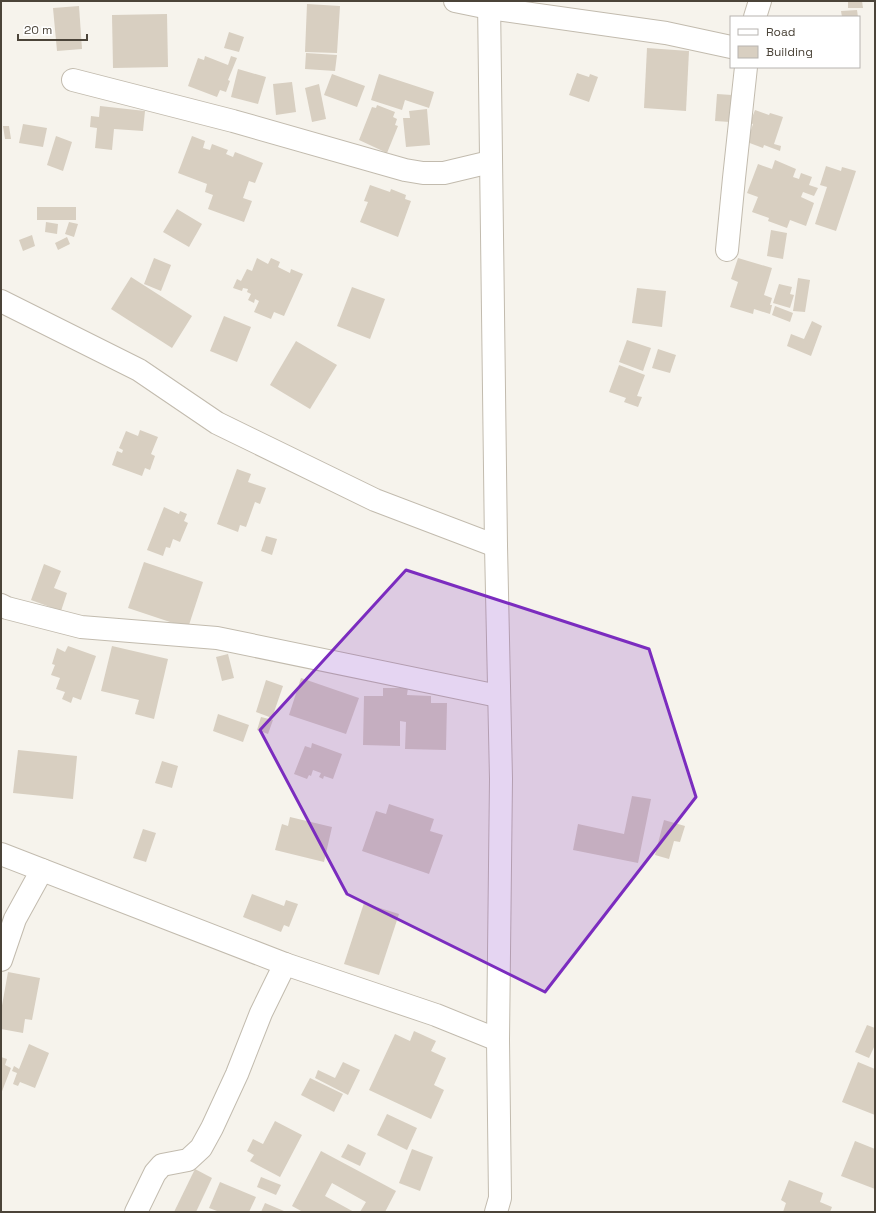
<svg xmlns="http://www.w3.org/2000/svg" width="876" height="1213" viewBox="0 0 876 1213" font-family="'Space Grotesk',sans-serif">
	<style>
		.building { fill: #d8cfc1 }
		.lines { fill: none; stroke-linecap: round; stroke-linejoin: round }
		.minor-casing { stroke: #c2bbae; stroke-width: 24 }
		.minor { stroke: #fff; stroke-width: 22 }
		.marked { fill: #7b2cbf; fill-opacity: 0.2; stroke: #7b2cbf; stroke-width: 3; stroke-linejoin: round }
	</style>
	<rect width="100%" height="100%" fill="#f6f3ec"/>
	<g class="building">
		<path d="M848,1H862L863,8H848Z"/>
		<path d="M307,4L340,6L337,53L305,52Z"/>
		<path d="M79,6L82,49L57,51L53,8Z"/>
		<path d="M857,10L858,17H842L841,11Z"/>
		<path d="M167,14L168,67L113,68L112,15Z"/>
		<path d="M229,32L244,37L239,52L224,48Z"/>
		<path d="M647,48L689,51L686,111L644,108Z"/>
		<path d="M306,53L337,55L335,71L305,69Z"/>
		<path d="M205,56L228,65L231,56L237,58L228,80L230,81L226,92L220,90L217,97L188,86L198,58L204,60Z"/>
		<path d="M238,69L266,77L258,104L231,97Z"/>
		<path d="M577,73L589,77L590,74L598,77L589,102L569,95Z"/>
		<path d="M332,74L365,86L357,107L324,95Z"/>
		<path d="M379,74L434,92L429,108L405,100L402,110L371,100Z"/>
		<path d="M292,82L296,112L276,115L273,84Z"/>
		<path d="M319,84L326,119L312,122L305,88Z"/>
		<path d="M717,94L732,95L730,122L715,121Z"/>
		<path d="M377,105L395,112L393,117L397,119L395,125L398,126L387,153L359,140L372,107L376,108Z"/>
		<path d="M100,106L145,111L143,131L114,129L112,150L95,148L97,128L90,127L91,116L99,117Z"/>
		<path d="M427,109L430,145L406,147L403,118H410L409,111Z"/>
		<path d="M755,110L769,115L770,113L783,117L774,144L781,146L780,151L764,145L763,148L747,142L753,124L750,123Z"/>
		<path d="M23,124L47,128L43,147L19,143Z"/>
		<path d="M3,126H9L11,139H5Z"/>
		<path d="M56,136L72,142L63,171L47,165Z"/>
		<path d="M192,136L205,141L203,148L210,150L212,144L228,150L226,154L233,157L235,152L263,163L255,183L249,181L243,198L252,201L244,222L208,209L213,195L205,192L207,184L178,173Z"/>
		<path d="M775,160L796,169L793,177L799,179L801,173L812,177L809,185L818,188L814,196L803,192L801,197L814,203L806,226L790,220L787,228L768,221L769,218L752,212L758,197L747,193L758,164L772,169Z"/>
		<path d="M826,166L841,171L842,167L856,171L836,231L815,224L827,187L820,185Z"/>
		<path d="M370,185L390,192L391,189L406,195L405,199L411,201L398,237L360,222L368,202L364,201Z"/>
		<rect x="37" y="207" width="39" height="13"/>
		<path d="M177,209L202,224L189,247L163,232Z"/>
		<path d="M46,222L58,224L57,234L45,232Z"/>
		<path d="M69,222L78,224L74,237L65,234Z"/>
		<path d="M771,230L787,233L783,259L767,256Z"/>
		<path d="M32,235L35,246L23,251L19,240Z"/>
		<path d="M67,237L70,244L58,250L55,243Z"/>
		<path d="M154,258L171,265L161,291L144,284Z"/>
		<path d="M257,258L268,264L271,258L280,262L278,267L290,273L291,269L303,274L284,316L274,312L271,319L254,312L259,301L255,299L254,303L248,300L251,294L247,292L248,289L243,288L242,291L233,288L237,279L241,281L247,269L252,271Z"/>
		<path d="M738,258L772,268L764,295L772,298L770,305H772L770,314L754,309L753,314L730,307L738,282L731,279Z"/>
		<path d="M131,277L192,316L172,348L111,309Z"/>
		<path d="M798,278L810,280L805,312L793,311Z"/>
		<path d="M779,284L792,287L790,294L794,295L790,308L773,303Z"/>
		<path d="M352,287L385,299L370,339L337,326Z"/>
		<path d="M637,288L666,291L662,327L632,323Z"/>
		<path d="M775,306L793,313L790,322L772,315Z"/>
		<path d="M224,316L251,327L237,362L210,351Z"/>
		<path d="M812,321L822,326L811,356L787,346L791,334L804,339Z"/>
		<path d="M627,340L651,348L643,371L619,362Z"/>
		<path d="M296,341L337,365L310,409L270,385Z"/>
		<path d="M658,349L676,355L670,373L652,368Z"/>
		<path d="M619,365L645,375L637,396L642,397L638,407L624,402L626,398L609,392Z"/>
		<path d="M140,430L158,437L151,454L155,456L150,470L145,468L142,476L112,465L117,451L122,453L123,450L119,448L126,431L138,436Z"/>
		<path d="M237,469L251,474L248,482L266,488L260,504L255,502L246,527L240,525L238,532L217,524Z"/>
		<path d="M164,507L179,514L180,511L187,514L184,521L188,523L180,542L173,539L170,548L166,547L163,556L147,550Z"/>
		<path d="M266,536L277,539L272,555L261,551Z"/>
		<path d="M144,562L203,582L188,628L128,608Z"/>
		<path d="M44,564L61,571L54,588L67,593L61,611L31,600Z"/>
		<path d="M68,646L96,656L81,700L73,697L71,703L62,699L65,692L56,689L60,678L51,675L55,665L52,664L57,648L65,652Z"/>
		<path d="M112,646L168,659L154,719L135,714L139,700L101,691Z"/>
		<path d="M228,654L234,678L222,681L216,657Z"/>
		<path d="M301,678L359,698L346,734L289,715Z"/>
		<path d="M266,680L283,686L272,718L256,712Z"/>
		<path d="M383,688H408L407,695L431,696V703H447L446,750L405,749L406,722L400,721V746L363,745L364,696H383Z"/>
		<path d="M218,714L249,725L243,742L213,731Z"/>
		<path d="M261,717L273,720L268,734L257,730Z"/>
		<path d="M312,743L342,754L333,779L324,776L323,779L319,777L321,773L313,770L311,776L309,775L307,779L294,774L305,746L311,748Z"/>
		<path d="M18,750L77,756L73,799L13,793Z"/>
		<path d="M162,761L178,766L172,788L155,783Z"/>
		<path d="M632,796L651,799L638,863L573,850L578,824L624,834Z"/>
		<path d="M389,804L434,819L430,831L443,835L429,874L362,851L376,811L386,814Z"/>
		<path d="M290,817L332,827L324,862L275,850L282,824L288,826Z"/>
		<path d="M664,820L685,826L680,842L674,841L669,859L655,855Z"/>
		<path d="M143,829L156,833L146,862L133,858Z"/>
		<path d="M252,894L284,906L286,900L298,904L289,927L284,925L281,932L243,917Z"/>
		<path d="M364,903L399,914L379,975L344,964Z"/>
		<path d="M8,972L40,978L32,1020L25,1019L23,1033L1,1029V1011Z"/>
		<path d="M867,1025L875,1028V1045L869,1058L855,1052Z"/>
		<path d="M414,1031L436,1041L431,1051L446,1058L434,1085L444,1090L431,1119L369,1090L395,1034L410,1041Z"/>
		<path d="M29,1044L49,1053L35,1088L20,1082L18,1086L13,1084L17,1073L12,1071L14,1066L19,1069Z"/>
		<path d="M1,1057L7,1059L5,1065L11,1068L1,1094Z"/>
		<path d="M343,1062L360,1070L348,1095L315,1078L318,1070L335,1078Z"/>
		<path d="M858,1062L875,1069V1115L842,1102Z"/>
		<path d="M310,1078L343,1094L334,1112L301,1095Z"/>
		<path d="M387,1114L417,1128L407,1150L377,1135Z"/>
		<path d="M275,1121L302,1135L280,1177L250,1161L254,1155L247,1151L253,1139L263,1144Z"/>
		<path d="M855,1141L875,1149V1189L841,1176Z"/>
		<path d="M348,1144L366,1153L360,1166L341,1157Z"/>
		<path d="M412,1149L433,1157L420,1191L399,1183Z"/>
		<path d="M321,1151L396,1191L385,1212H360L366,1202L332,1183L325,1196L354,1212H303L292,1206Z"/>
		<path d="M195,1169L212,1178L196,1212H174Z"/>
		<path d="M261,1177L281,1185L276,1195L257,1187Z"/>
		<path d="M789,1180L823,1193L820,1202L832,1207L830,1212H783L786,1203L781,1200Z"/>
		<path d="M220,1182L256,1197L249,1212H216L217,1211L209,1208Z"/>
		<path d="M265,1203L284,1211L283,1212H261Z"/>
	</g>
	<g class="lines">
		<g class="minor-casing">
			<g id="minor">
				<path d="M455,1L489,8L666,33L731,47"/>
				<path d="M489,1L496,546L501,779L498,1040L500,1198L496,1212"/>
				<path d="M755,17L760,1"/>
				<path d="M73,80L233,121L405,170L423,173H444L490,162"/>
				<path d="M727,250L734,178L746,67"/>
				<path d="M1,301L139,370L217,423L375,500L496,546"/>
				<path d="M1,605L7,608L81,627L217,638L498,696"/>
				<path d="M1,854L285,964L436,1015L498,1040"/>
				<path d="M1,960L15,919L42,870"/>
				<path d="M136,1212L155,1173L162,1165L188,1160L201,1148L212,1128L237,1074L261,1013L285,964"/>
			</g>
		</g>
		<use href="#minor" class="minor"/>
	</g>
	<path class="marked" d="M406,570L649,649L696,797L545,992L347,894L260,730Z"/>
	<rect width="876" height="1213" fill="none" stroke="#4b4439" stroke-width="4"/>
	<rect x="730" y="16" width="130" height="52" fill="#ffffff" stroke="#b7b4b0"/>
	<rect x="738" y="29" width="20" height="6" fill="#ffffff" stroke="#b7b4b0"/>
	<text x="766" y="36" font-size="12" fill="#4b4439">Road</text>
	<rect x="738" y="46" width="20" height="12" fill="#d8cfc1" stroke="#b7b4b0"/>
	<text x="766" y="56" font-size="12" fill="#4b4439">Building</text>
	<path d="M18 34v6h69v-6" fill="none" stroke="#4b4439" stroke-width="2"/>
	<text x="24" y="34" font-size="12" fill="#4b4439" stroke="#ffffff" stroke-width="3" paint-order="stroke">20 m</text>
</svg>
